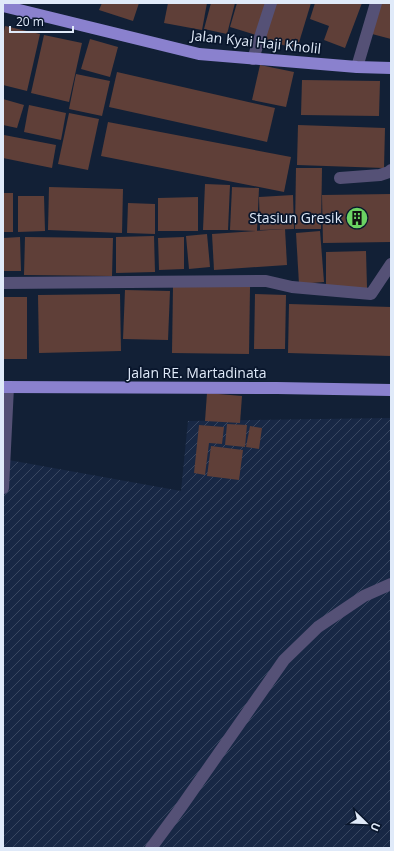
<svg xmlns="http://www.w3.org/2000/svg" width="394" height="851" viewBox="0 0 394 851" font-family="'Open Sans',sans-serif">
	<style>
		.industrial { fill: url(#industrial-furrows) }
		.building { fill: #5f3f38 }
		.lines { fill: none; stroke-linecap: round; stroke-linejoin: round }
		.minor { stroke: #555176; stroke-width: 12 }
		.major { stroke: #8a81ce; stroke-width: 12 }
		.labels { text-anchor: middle; stroke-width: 3.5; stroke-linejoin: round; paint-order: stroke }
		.street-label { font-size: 14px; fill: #e0eaf9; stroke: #09162c }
		.poi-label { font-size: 14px; fill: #e0eaf9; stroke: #09162c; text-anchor: end }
	</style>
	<defs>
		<pattern id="industrial-furrows" width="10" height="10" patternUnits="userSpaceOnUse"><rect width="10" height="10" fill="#182845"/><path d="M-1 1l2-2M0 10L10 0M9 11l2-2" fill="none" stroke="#394761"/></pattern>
	</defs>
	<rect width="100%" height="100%" fill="#122036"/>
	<path class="industrial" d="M391,418V848H3V459L181,491L188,421Z"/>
	<g class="building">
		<path d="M102,3H139L133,21L99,10Z"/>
		<path d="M168,3H207L202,30L164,23Z"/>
		<path d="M211,3H235L227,34L204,29Z"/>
		<path d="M237,3H269L259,36L230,27Z"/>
		<path d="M272,3H311L297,49L262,39Z"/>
		<path d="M315,3H362L345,48L324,40L329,26L310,19Z"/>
		<path d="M381,3H391V39L372,34Z"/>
		<path d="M5,26L40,34L27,91L3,85V37Z"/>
		<path d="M44,35L82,43L69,102L31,93Z"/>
		<path d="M90,39L118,47L110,77L81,69Z"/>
		<path d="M260,65L294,72L286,107L252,100Z"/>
		<path d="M117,72L275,108L267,142L109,107Z"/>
		<path d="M76,74L110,81L102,116L69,109Z"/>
		<path d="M302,80L380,81L379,116L301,115Z"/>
		<path d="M3,99L24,105L17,128L3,125Z"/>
		<path d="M29,105L66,113L61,140L24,132Z"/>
		<path d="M69,113L99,119L88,170L58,164Z"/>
		<path d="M108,122L291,157L284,192L101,156Z"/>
		<path d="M298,125L385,128L384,168L297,165Z"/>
		<path d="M4,135L56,145L52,168L3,158Z"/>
		<path d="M296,168H322L321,229H295Z"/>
		<path d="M205,184L230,185L228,230H203Z"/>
		<path d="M49,187L123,189L122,233L48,230Z"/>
		<path d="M232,187L259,188L257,231L230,230Z"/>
		<rect x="3" y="193" width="10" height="39"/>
		<path d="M391,194V242L323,243L322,195Z"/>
		<path d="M293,195L294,229L260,230L259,197Z"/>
		<path d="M18,196H44L45,231L18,232Z"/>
		<path d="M198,197V231H158V198Z"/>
		<path d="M128,203L155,204V234L127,233Z"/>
		<path d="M285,229L287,265L214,270L212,234Z"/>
		<path d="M320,231L324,282L299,284L296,233Z"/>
		<path d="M207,234L210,267L189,269L186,236Z"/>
		<path d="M154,236L155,272L116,273V237Z"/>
		<path d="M20,237L21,271H3V238Z"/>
		<path d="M25,237L113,238L112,276L24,275Z"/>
		<path d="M184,237V269L159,270L158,238Z"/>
		<path d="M366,251L367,288L326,289V252Z"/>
		<path d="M173,286L250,287L249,354L172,353Z"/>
		<path d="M125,290L170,291L168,340L123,339Z"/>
		<path d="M120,294L121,351L39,353L38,295Z"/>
		<path d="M255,294L286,295L285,349H254Z"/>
		<rect x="3" y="297" width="24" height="62"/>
		<path d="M289,304L391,307V356L288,353Z"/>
		<path d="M207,393L242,396L240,423L205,421Z"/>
		<path d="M227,424L247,425L245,447L225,445Z"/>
		<path d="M199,425L224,427L222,444L209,443L205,475L194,473Z"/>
		<path d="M250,426L262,428L259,449L246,447Z"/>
		<path d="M211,446L243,450L239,480L207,476Z"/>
	</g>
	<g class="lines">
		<g class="minor">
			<path d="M253,59L271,3"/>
			<path d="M357,67L376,3"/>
			<path d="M340,178L380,175L389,172L391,170"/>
			<path d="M3,283L266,281L292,287L371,294L391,264"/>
			<path d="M3,488L8,387"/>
			<path d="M151,848L179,810L284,660L318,627L364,596L391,584"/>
		</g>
		<g class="major">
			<path d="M3,6L199,54L357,67L391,68"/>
			<path d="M3,387L277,388L391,390"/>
		</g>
	</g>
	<defs>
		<g id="building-disc" transform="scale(1.15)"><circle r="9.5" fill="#6bd363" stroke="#09162c"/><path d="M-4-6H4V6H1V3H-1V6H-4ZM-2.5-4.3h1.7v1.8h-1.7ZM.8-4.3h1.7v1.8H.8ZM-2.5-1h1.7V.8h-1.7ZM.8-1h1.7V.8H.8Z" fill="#111"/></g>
	</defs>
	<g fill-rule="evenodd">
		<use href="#building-disc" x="357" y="218"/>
	</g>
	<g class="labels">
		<g class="street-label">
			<text transform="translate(256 42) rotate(6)" y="5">Jalan Kyai Haji Kholil</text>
			<text x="197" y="378">Jalan RE. Martadinata</text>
		</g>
		<g class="poi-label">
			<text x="342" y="223">Stasiun Gresik</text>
		</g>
	</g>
	<rect width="394" height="851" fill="none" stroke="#e0eaf9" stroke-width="8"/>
	<g transform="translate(366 823) rotate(113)" stroke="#09162c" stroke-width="3" paint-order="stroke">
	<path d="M0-3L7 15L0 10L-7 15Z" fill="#e0eaf9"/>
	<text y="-6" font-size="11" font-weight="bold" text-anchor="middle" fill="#e0eaf9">U</text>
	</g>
	<path d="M10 26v6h63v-6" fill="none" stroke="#e0eaf9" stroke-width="2"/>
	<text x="16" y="26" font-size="12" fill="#e0eaf9" stroke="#09162c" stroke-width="3" paint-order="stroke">20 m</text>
</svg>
